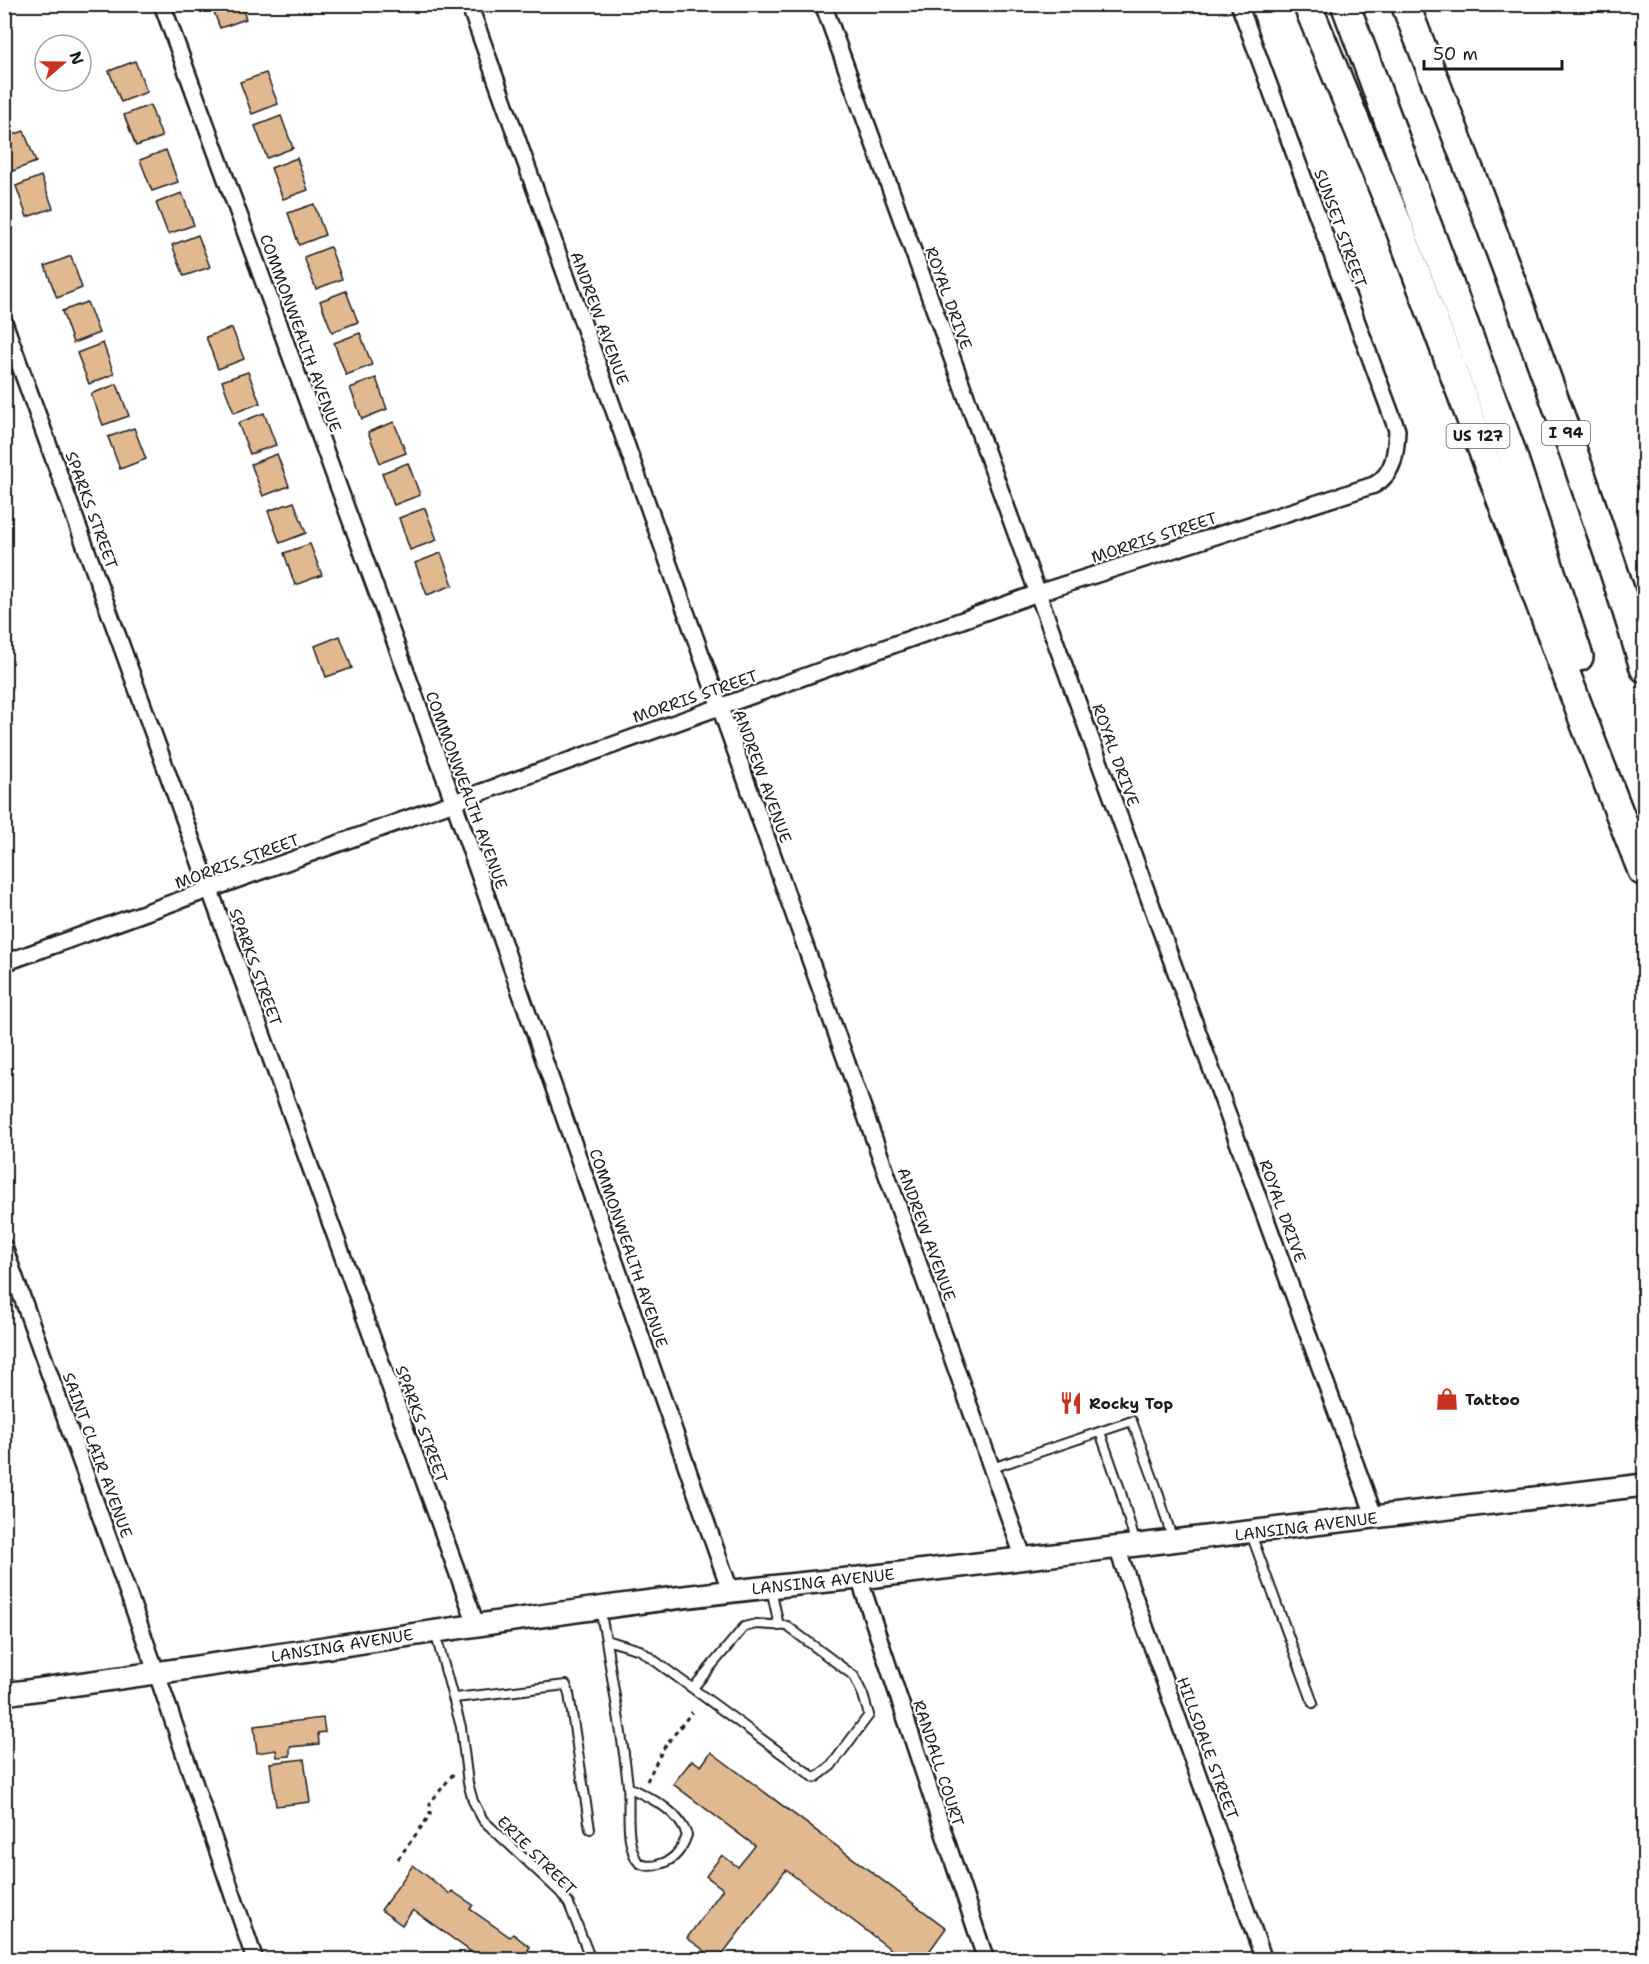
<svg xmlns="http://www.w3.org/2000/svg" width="1649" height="1964" viewBox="0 0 1649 1964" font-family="'Shantell Sans',sans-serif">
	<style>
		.building { fill: #e1b991; stroke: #1c1c1c; stroke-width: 1.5 }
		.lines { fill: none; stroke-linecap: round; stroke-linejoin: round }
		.lane-casing { stroke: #1c1c1c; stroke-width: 12 }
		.street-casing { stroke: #1c1c1c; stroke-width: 20 }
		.secondary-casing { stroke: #1c1c1c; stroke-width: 26 }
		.highway-casing { stroke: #1c1c1c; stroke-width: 32 }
		.path { stroke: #1c1c1c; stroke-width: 3; stroke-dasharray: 4.5 4.5; stroke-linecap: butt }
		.lane { stroke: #fff; stroke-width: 8 }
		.street { stroke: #fff; stroke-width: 15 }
		.secondary { stroke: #fff; stroke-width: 21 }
		.highway { stroke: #fff; stroke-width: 27 }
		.labels { text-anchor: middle; stroke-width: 4.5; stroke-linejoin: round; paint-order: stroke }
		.shield { fill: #fff; stroke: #606060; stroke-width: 1.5 }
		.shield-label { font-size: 15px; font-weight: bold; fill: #1c1c1c }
		.street-label { font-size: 16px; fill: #1c1c1c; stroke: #fff }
		.poi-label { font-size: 16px; font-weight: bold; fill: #1c1c1c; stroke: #fff; text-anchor: start }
	</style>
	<rect width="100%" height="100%" fill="#fff"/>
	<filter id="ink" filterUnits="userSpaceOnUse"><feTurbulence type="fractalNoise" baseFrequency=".0167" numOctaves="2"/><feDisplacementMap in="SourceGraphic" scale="12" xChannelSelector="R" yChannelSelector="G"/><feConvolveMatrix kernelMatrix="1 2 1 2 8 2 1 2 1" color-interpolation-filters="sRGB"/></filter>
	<g filter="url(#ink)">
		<g class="building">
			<path d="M85,4H106L88,11Z"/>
			<path d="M211,4H241L246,19L220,28Z"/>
			<path d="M135,61L147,92L121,102L109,71Z"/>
			<path d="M266,73L278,104L252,114L240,82Z"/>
			<path d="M150,105L162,137L136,146L124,115Z"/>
			<path d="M281,116L293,148L267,158L255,126Z"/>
			<path d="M24,131L36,162L10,172L4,157V138Z"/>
			<path d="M166,150L178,182L152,191L140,160Z"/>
			<path d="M297,158L308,190L283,199L271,168Z"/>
			<path d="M41,176L53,208L27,217L16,186Z"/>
			<path d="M182,193L194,225L168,234L156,203Z"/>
			<path d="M314,204L325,235L299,245L288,213Z"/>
			<path d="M198,235L210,267L184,276L172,245Z"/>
			<path d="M330,247L342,279L316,289L304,257Z"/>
			<path d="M71,256L82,288L57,298L45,266Z"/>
			<path d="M346,291L358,322L332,332L320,301Z"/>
			<path d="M87,302L99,333L73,343L62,311Z"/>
			<path d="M232,328L244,359L218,369L206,337Z"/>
			<path d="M360,333L372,365L346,375L334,343Z"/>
			<path d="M103,343L114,374L89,384L77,353Z"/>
			<path d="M248,372L260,403L234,413L222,381Z"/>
			<path d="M376,378L387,409L362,419L350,388Z"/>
			<path d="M117,384L129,416L103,425L91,394Z"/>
			<path d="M264,413L276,445L250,454L238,423Z"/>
			<path d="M394,422L406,453L380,463L368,432Z"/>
			<path d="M134,428L146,459L120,469L108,437Z"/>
			<path d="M277,454L289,486L263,496L251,464Z"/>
			<path d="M408,463L420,495L394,505L382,473Z"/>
			<path d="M294,502L306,533L280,543L268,511Z"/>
			<path d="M425,508L437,540L410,550L399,518Z"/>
			<path d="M310,544L322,575L295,585L284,553Z"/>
			<path d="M441,553L453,585L427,595L415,563Z"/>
			<path d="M340,636L352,668L326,677L315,646Z"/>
			<path d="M323,1718L325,1732L318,1733L319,1744L290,1747V1756L277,1757L276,1750L257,1753L254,1726Z"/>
			<path d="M711,1752L946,1928L923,1960H905L786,1870L718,1960L687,1938L723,1889L706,1876L722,1855L738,1867L755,1846L673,1784L692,1760L701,1766Z"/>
			<path d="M304,1759L310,1802L276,1806L270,1763Z"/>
			<path d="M413,1865L450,1894L452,1891L473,1905L470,1909L510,1937L513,1934L530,1947L528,1950L541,1960H463L470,1951L413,1910L402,1925L381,1910Z"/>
		</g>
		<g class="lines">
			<g class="lane-casing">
				<g id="lane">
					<path d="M1100,1432L1120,1489L1136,1545"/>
					<path d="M992,1468L1132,1421L1157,1489L1172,1538"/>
					<path d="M1251,1534L1313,1703"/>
					<path d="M771,1588L779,1626"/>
					<path d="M600,1609L606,1640L640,1650L815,1778L831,1766L869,1715L863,1695L854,1676L787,1626L756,1624L744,1627L693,1688"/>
					<path d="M435,1632L461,1727L468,1783L473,1801L483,1820L560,1892L569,1904L591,1960"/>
					<path d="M606,1640C613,1688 623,1737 628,1786C630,1808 625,1838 636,1859C641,1867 652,1867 660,1864C675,1860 682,1849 687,1835C677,1809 652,1799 628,1787"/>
					<path d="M455,1698L566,1685L569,1694L590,1829"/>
				</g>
			</g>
			<g class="street-casing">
				<g id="street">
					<path d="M162,4L454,803L730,1590"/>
					<path d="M469,4L1024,1559"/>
					<path d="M823,4L1375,1518"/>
					<path d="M4,322L476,1624"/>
					<path d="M4,963L1038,593L1374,485C1395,473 1396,452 1397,430L1239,4"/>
					<path d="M4,1247L157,1674L255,1960"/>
					<path d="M1117,1548L1264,1960"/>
					<path d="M859,1578L986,1960"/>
				</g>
			</g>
			<g class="secondary-casing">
				<path id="secondary" d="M4,1694C290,1657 572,1604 859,1578L1644,1485"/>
			</g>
			<g class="highway-casing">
				<g id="highway">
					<path d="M1307,4L1399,227L1589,735L1642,871"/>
					<path d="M1345,4L1510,447L1579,657"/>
					<path d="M1405,4C1463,151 1519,299 1572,448C1597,521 1623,594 1644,668"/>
				</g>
			</g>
			<g class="path">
				<path d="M647,1781L663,1749L692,1712"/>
				<path d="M398,1859L430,1815V1803L454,1773"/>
			</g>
			<use href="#lane" class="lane"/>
			<use href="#street" class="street"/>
			<use href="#secondary" class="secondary"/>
			<use href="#highway" class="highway"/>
		</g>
	</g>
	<defs>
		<g id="shop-bare" transform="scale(1.8)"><path d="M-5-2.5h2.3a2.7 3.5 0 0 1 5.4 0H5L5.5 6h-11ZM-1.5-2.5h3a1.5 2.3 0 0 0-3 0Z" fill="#c8321e" stroke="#fff" stroke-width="2.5" paint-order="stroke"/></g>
		<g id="restaurant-bare" transform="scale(1.8)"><path d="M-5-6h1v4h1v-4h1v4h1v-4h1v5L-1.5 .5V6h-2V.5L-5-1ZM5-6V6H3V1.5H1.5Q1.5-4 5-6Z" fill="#c8321e" stroke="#fff" stroke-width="2.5" paint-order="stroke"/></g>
	</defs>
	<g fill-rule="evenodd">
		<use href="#shop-bare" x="1447" y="1399"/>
		<use href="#restaurant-bare" x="1071" y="1403"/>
	</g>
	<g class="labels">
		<g class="shield">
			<rect x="1542" y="421" width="48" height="24" rx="4.5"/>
			<rect x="1446.5" y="424" width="63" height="24" rx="4.5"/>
		</g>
		<g class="shield-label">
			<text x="1566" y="438">I 94</text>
			<text x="1478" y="441">US 127</text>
		</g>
		<g class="street-label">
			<text transform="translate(1341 228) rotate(70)" y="6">SUNSET STREET</text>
			<text transform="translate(949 298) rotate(70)" y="6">ROYAL DRIVE</text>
			<text transform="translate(600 318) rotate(70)" y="6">ANDREW AVENUE</text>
			<text transform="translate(301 333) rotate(70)" y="6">COMMONWEALTH AVENUE</text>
			<text transform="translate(92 510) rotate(70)" y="6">SPARKS STREET</text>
			<text transform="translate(1154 537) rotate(-18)" y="6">MORRIS STREET</text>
			<text transform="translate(695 696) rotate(-19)" y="6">MORRIS STREET</text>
			<text transform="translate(1116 755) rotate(70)" y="6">ROYAL DRIVE</text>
			<text transform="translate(763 776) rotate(70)" y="6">ANDREW AVENUE</text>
			<text transform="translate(467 790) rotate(70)" y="6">COMMONWEALTH AVENUE</text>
			<text transform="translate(237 861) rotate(-20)" y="6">MORRIS STREET</text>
			<text transform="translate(256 967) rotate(70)" y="6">SPARKS STREET</text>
			<text transform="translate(1283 1211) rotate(70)" y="6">ROYAL DRIVE</text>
			<text transform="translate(927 1234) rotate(70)" y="6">ANDREW AVENUE</text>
			<text transform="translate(629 1248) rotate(71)" y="6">COMMONWEALTH AVENUE</text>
			<text transform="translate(422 1424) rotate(70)" y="6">SPARKS STREET</text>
			<text transform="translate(98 1455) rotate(70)" y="6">SAINT CLAIR AVENUE</text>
			<text transform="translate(1306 1526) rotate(-7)" y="6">LANSING AVENUE</text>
			<text transform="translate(823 1581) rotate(-6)" y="6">LANSING AVENUE</text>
			<text transform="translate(342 1645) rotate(-9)" y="6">LANSING AVENUE</text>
			<text transform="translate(1208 1748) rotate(70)" y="6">HILLSDALE STREET</text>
			<text transform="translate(939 1763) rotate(72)" y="6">RANDALL COURT</text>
			<text transform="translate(537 1855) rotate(45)" y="6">ERIE STREET</text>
		</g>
		<g class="poi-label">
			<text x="1465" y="1405">Tattoo</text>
			<text x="1089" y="1409">Rocky Top</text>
		</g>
	</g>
	<rect width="1649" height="1964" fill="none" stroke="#fff" stroke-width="24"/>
	<rect x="12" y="12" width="1625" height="1940" fill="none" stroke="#1c1c1c" stroke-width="2" filter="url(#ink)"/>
	<g transform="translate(63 63) rotate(70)"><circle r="28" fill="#ffffff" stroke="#a4a4a4" stroke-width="1.5"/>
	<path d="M0-4.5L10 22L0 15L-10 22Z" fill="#c8321e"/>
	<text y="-9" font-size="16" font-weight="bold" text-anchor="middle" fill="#1c1c1c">N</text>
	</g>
	<path d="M1424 60v9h138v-9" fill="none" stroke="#1c1c1c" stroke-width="3"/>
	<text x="1433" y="60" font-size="18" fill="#1c1c1c" stroke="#ffffff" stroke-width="4.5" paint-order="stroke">50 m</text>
</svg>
